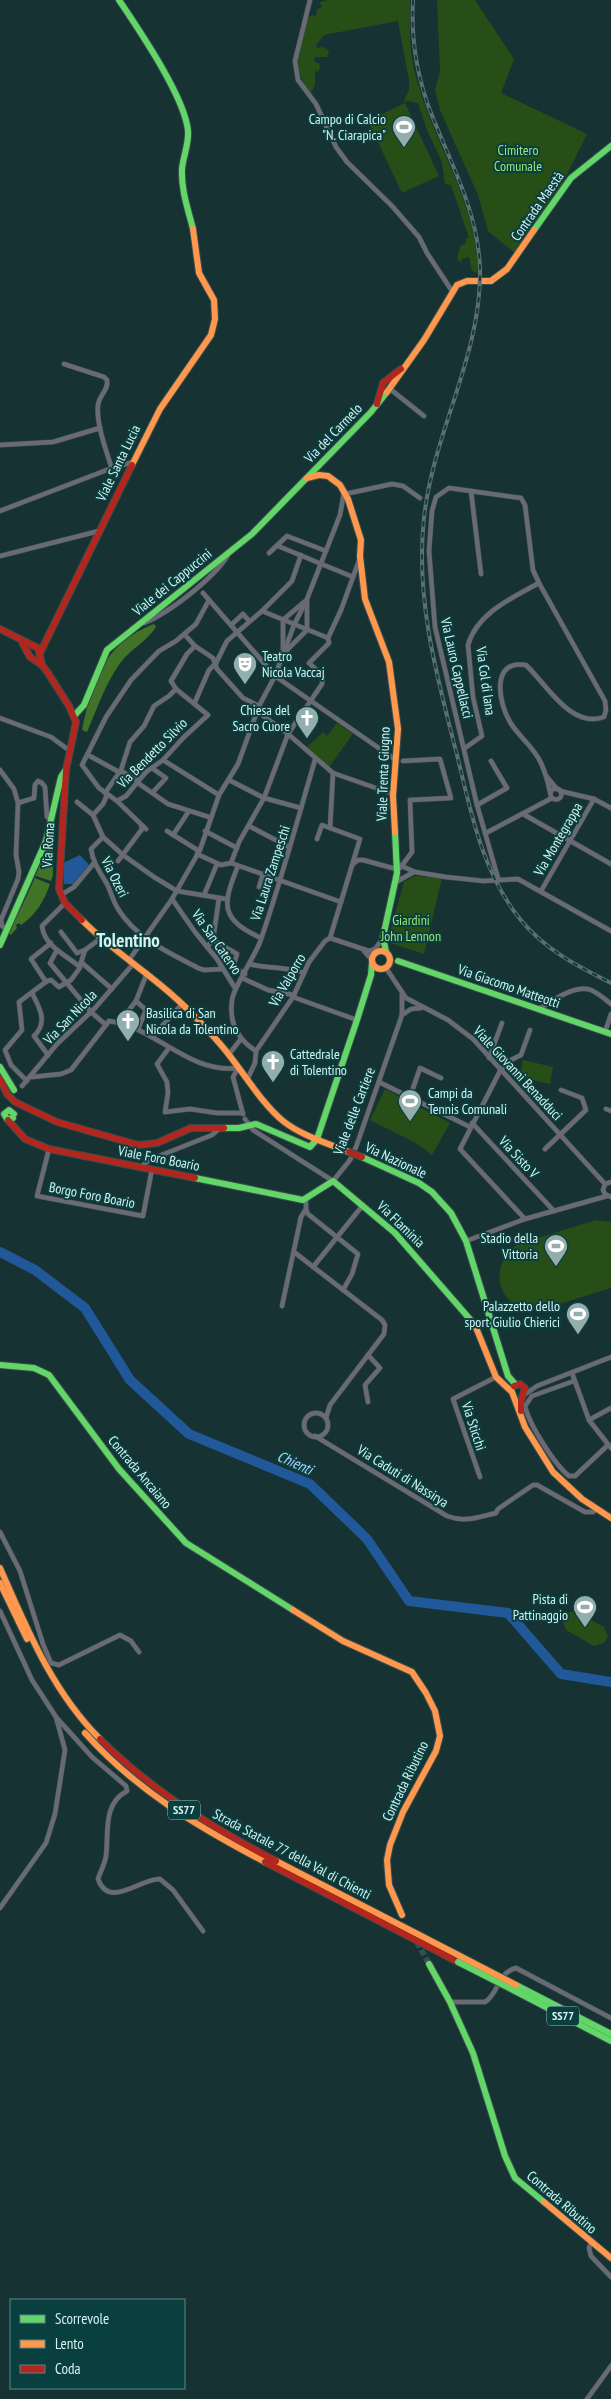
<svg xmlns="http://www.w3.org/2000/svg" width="611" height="2399" viewBox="0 0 611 2399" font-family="'PT Sans Narrow',sans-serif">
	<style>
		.green { fill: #284e17 }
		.forest { fill: #407328 }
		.water { fill: #20589a }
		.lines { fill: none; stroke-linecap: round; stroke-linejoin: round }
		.river { stroke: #20589a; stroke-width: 10 }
		.secondary-tunnel { stroke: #334f4f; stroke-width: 6; stroke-dasharray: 6 3; stroke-linecap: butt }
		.street-casing { stroke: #384e4e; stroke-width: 5.5 }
		.fast-casing { stroke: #384e4e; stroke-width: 8 }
		.slow-casing { stroke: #384e4e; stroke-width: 8 }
		.jam-casing { stroke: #384e4e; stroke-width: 8 }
		.street { stroke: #696a73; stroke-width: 4.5 }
		.fast { stroke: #63d668; stroke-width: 6 }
		.slow { stroke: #ff974d; stroke-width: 6 }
		.jam { stroke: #b3261e; stroke-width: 6 }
		.rail-casing { stroke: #606d70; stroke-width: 4 }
		.rail { stroke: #093f3f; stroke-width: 2; stroke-dasharray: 5.5; stroke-linecap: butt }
		.fast-bridge-casing { stroke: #384e4e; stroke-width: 8; stroke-linecap: butt }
		.slow-bridge-casing { stroke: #384e4e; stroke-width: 8; stroke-linecap: butt }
		.jam-bridge-casing { stroke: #384e4e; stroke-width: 8; stroke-linecap: butt }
		.fast-bridge { stroke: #63d668; stroke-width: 6 }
		.slow-bridge { stroke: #ff974d; stroke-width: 6 }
		.jam-bridge { stroke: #b3261e; stroke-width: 6 }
		.labels { text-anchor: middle; stroke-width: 4; stroke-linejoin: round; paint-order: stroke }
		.shield { fill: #093f3f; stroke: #9abcbc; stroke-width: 1 }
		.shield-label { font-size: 12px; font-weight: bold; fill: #d8f1f1 }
		.poi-label { font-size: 14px; fill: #d8f1f1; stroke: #093f3f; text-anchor: end }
		.park-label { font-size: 14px; fill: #9de677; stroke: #093f3f }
		.street-label { font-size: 14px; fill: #d8f1f1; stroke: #093f3f }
		.water-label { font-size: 15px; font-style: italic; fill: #b3d1f9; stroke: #093f3f }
		.district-label { font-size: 19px; font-weight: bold; fill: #d8f1f1; stroke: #093f3f }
	</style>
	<rect width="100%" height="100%" fill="#163232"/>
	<g class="green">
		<path d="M328,0H410C410,24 409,49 415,73C432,142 477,200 478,273L472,271L469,257L462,259L461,263L457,259L460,246L466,243V238H469L451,185L445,184L442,162L427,130L418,103L407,101L403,103L409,90V81L398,21L324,35L316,45L317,48L324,47L329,51L327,57H315L314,61L321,65L318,72L315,70V85L310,94C291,69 298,45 308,17L313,15L316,16L317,9L322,7L320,2Z"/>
		<path d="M437,0H475L514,59L501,93L587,134L560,189L515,253L488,231L478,195L440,110L435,90L440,71Z"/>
		<path d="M405,103L439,176L402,193L368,121Z"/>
		<path d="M337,723L353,734L329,767L306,748L323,732L327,736Z"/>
		<path d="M415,876L442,878L424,954L387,942L404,882Z"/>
		<path d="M523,1060L553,1067L550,1084L519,1077Z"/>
		<path d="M385,1089L450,1123L432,1155L416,1143L370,1120Z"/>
		<path d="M596,1220L611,1222V1288L540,1310C498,1312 485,1267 518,1244Z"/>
		<path d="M569,1612H576L604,1627L608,1636L604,1643L594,1646L566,1630L562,1620Z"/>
	</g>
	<g class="forest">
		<path d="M154,624L156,627C146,642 132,648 121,662C106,682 97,709 87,732L82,730C92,681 104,643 154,624Z"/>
		<path d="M53,822V875L51,881L36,876L35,878L50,884C44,901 36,915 21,925L19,923L16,925L17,928L11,935L8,933C27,898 44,861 53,822Z"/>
	</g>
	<path class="water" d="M80,855L89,865L73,884H64L63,863Z"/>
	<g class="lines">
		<path class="river" d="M0,1252L35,1270L85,1308L130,1380L189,1434L310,1484L367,1539L409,1601L508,1613L561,1674L611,1682"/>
		<path class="secondary-tunnel" d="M417,1942L429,1964"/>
		<g class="street-casing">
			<g id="street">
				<path d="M310,0L295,61L298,80L316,104L336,147L347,162L392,206L419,237L427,253L452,291"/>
				<path d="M64,364L104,377L107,380C109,390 99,395 98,405C96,422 105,447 110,463L112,468L133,462"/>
				<path d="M390,389L424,416"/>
				<path d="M0,445L53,442L100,428"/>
				<path d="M471,491L481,574"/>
				<path d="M345,494L392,484L403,486L420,498"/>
				<path d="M0,511L112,468"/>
				<path d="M278,546L353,577"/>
				<path d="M269,553L287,536L326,551"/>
				<path d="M0,556L99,531"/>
				<path d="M203,593L275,676L396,760"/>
				<path d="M262,611L328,638"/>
				<path d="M144,623C169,613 214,578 228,555"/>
				<path d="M231,625L243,614L249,621"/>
				<path d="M185,635L195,646L213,658L217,669L243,698L259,706"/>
				<path d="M283,650V620L304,602"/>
				<path d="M284,653L307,630V600"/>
				<path d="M195,702L209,670L216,663L227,641L262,611L292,581L301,555"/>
				<path d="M258,712L288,734L333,773L393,794"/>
				<path d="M0,718L51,737L66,748"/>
				<path d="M465,748L482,736L473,697L468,645C477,613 512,598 539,583"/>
				<path d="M88,755L119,772H123L138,781"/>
				<path d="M163,760L219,795"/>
				<path d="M152,768L166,778L153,792"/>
				<path d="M0,770L14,789L18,803L16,855L19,872L18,879L1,920L2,926L6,929"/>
				<path d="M547,777L557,789"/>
				<path d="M229,780L264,798L301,808"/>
				<path d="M138,783L168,804L209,817"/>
				<circle cx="556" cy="794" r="5.5"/>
				<path d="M560,791L594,799L611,808"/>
				<path d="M105,793L121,770L130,742L144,726L154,706L169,696L176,689"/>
				<path d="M117,801L126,796L146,772L163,760L184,737L208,715L176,689L171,681L187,654L195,646"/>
				<path d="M77,802L93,815L103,837L123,855L154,877L177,891L226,899"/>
				<path d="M18,803L34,798L35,785L38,781L42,783L45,787L47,817L51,819"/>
				<path d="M477,805L507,788L491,761"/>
				<path d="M523,814L611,864"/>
				<path d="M93,815L103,804L107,795"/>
				<path d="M249,826L289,847"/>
				<path d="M146,829L117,801L99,788L82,765L106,717L131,680L159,651L176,641L196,624L209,600"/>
				<path d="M167,831L199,851"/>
				<path d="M205,831L237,848"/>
				<path d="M486,833L552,798"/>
				<path d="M173,835L189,811"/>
				<path d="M103,837L91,849C93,863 100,872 107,884C111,892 113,901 118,909C137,939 168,952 198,968L204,970L223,969"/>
				<path d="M317,839L322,825L330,828"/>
				<path d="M197,854L221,865L231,863L341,902"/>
				<path d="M118,861L142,829L141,825"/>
				<path d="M231,863L239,842L264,798L288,734L322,684L323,676L309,663L329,643L328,638L341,610L360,558"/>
				<path d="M353,864L358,860H363L396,869"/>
				<path d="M397,864L415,872L446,877L484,881L518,879L611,931"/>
				<path d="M238,866C222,905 220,919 261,938"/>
				<path d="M400,868L412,852L410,800L451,798L440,759L403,761"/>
				<path d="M498,878L477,805L435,627L429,551L432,511L436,497L449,488L521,498L525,505L533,570L539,583L605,701L606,710L604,717C571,729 547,685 526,665C491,659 498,702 510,722C518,736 534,747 541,763C545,772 548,782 550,792"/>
				<path d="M396,882L414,872"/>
				<path d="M259,887L263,874"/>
				<path d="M541,891L594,799"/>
				<path d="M61,895L74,887L94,863"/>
				<path d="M204,895L217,864"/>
				<path d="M172,899L195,932L217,959L235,988"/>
				<path d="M65,903L42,926C44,946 66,955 80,967"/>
				<path d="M61,932L77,953L85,950"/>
				<path d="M330,938L360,839L330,828L333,773"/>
				<path d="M330,938L369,951L375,949L383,938"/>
				<path d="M213,940L237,954L233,967L245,974"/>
				<path d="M207,947L213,940L219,898"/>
				<path d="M57,950L50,963L91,1012L106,1025"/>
				<path d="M364,951L372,960"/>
				<path d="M129,960L172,899L200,850L219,795L238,764L259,706L275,676L294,625L307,599L340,515L344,492"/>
				<path d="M81,962L112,989"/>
				<path d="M250,964C268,969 285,966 304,973"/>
				<path d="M386,968L406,998L448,1020L473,1039L605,1184"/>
				<path d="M242,978L268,990L294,995"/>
				<path d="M46,982L31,959L51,943"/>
				<path d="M32,993C40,1008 48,1023 34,1036L48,1055"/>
				<path d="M293,997L357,1020"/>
				<path d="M136,1001L146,1010L138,1029"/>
				<path d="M539,1009C552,1001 575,984 591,990C598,993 605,999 611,1004"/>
				<path d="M402,1015L411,1009L421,1008"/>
				<path d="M119,1023L136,1001L147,973"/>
				<path d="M605,1032L611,1014"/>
				<path d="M152,1037L182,1004"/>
				<path d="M169,1048L157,1064L167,1082L168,1093L165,1112L190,1109L217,1113H243"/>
				<path d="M256,1051C237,1039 229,1022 232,1000C234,986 254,958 260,942C281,882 297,821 315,760"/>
				<path d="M229,1054L241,1039"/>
				<path d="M489,1058L502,1023"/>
				<path d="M238,1068L233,1077L243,1114"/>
				<path d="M32,1077L61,1074L71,1070L109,1021C156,1027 188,1074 238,1068"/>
				<path d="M247,1080L255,1063L256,1051L293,997L309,962L325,941L330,938"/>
				<path d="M27,1081L11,1065L5,1050L22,1030L19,1002L47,981L51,980L59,987L71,980L79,969L85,950L100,939"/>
				<path d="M379,1082L470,1127"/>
				<path d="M22,1086L57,1044L95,1008L134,963"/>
				<path d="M410,1097L420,1068L441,1078"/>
				<path d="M606,1109L611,1111"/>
				<path d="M245,1119L253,1130L333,1181L350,1160L356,1147L402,1015V994"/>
				<path d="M472,1123L554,1211"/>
				<path d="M49,1149L37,1196L143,1216L152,1169"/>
				<path d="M545,1149L586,1110L582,1098L561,1090"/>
				<path d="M141,1167L149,1160L212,1135L220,1128"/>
				<path d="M611,1182L605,1184L603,1190L605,1194L611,1197"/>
				<path d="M306,1209L308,1214L358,1254L352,1274L343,1290"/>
				<path d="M525,1219L460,1149L500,1071L509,1061L521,1055L530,1030"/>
				<path d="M466,1241L525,1219L607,1196"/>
				<path d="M294,1252L382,1320L385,1325L384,1334L330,1405L326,1418"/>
				<path d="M313,1267L363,1205"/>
				<path d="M282,1306L301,1217L306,1209V1200"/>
				<path d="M572,1373L589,1420L611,1448"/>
				<path d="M574,1381L532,1396L525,1406C529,1424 554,1464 569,1476H575L608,1445"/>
				<path d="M524,1395L537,1386L611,1357"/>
				<path d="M368,1402L365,1385L380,1368L368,1355"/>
				<circle cx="316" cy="1425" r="12"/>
				<path d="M589,1420L611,1408"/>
				<path d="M315,1436L447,1516C465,1523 478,1517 496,1513L498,1509L533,1485H537L585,1512H593L597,1509"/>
				<path d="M480,1477L453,1399L496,1377"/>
				<path d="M0,1532L20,1571L43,1644L51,1663L59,1665L120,1635L131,1641L139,1652"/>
				<path d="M0,1611L32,1680L56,1717L65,1750L55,1814L46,1843L0,1908"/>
				<path d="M56,1717L92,1757L126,1786L127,1791C102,1804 109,1834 106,1856C105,1864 100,1872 98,1879C109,1910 141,1878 160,1879L173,1890L203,1931"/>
				<path d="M450,2002H485C499,1993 498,1972 516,1968L611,2018"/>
				<path d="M591,2243L589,2248L591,2256L611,2277"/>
				<path d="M587,2399L611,2366"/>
			</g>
		</g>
		<g class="fast-casing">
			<g id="fast">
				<path d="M119,0C139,30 185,97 188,131C189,144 183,157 182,169C181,190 188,209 193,229"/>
				<path d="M534,230L571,178L611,146"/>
				<path d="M74,716L84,705L107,650L252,534L371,412L387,392"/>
				<path d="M0,945L46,841L61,777L65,771"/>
				<path d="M386,952L383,937L397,873L395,832"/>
				<path d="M398,961L611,1034"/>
				<path d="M0,1067L14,1090"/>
				<path d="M13,1118L7,1119L4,1114L9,1110L14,1114"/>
				<path d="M224,1128H239L256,1124L310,1147L317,1139L357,1020L371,975L372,963"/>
				<path d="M362,1157L419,1183L432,1192L451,1213L466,1241L508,1376L516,1385"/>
				<path d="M195,1178L303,1200L333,1181L395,1233L475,1325"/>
				<path d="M0,1365L34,1368L49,1375L119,1469L186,1543L293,1610"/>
				<path d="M429,1964L450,2002L473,2053L505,2156L515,2178L544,2202"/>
				<path d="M516,1985L611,2034"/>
				<path d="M515,1991L611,2041"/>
			</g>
		</g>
		<g class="slow-casing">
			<g id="slow">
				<path d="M387,392L424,340L457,285L467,281H491L507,269L534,230"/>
				<path d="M132,465L160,409L211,335L215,319L214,300L199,273L193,229"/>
				<path d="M307,478L319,475L328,476L340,485L348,499L361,540L360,556L365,599L389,662L398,729L393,796L395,832"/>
				<path d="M82,920C112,951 150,973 181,1003C195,1016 208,1030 221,1045C241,1068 260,1102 283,1121C302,1136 327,1143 349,1152"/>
				<circle cx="381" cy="960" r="9"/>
				<path d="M475,1325L496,1377L512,1392L525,1427L553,1472L582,1499L611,1518"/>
				<path d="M0,1568C27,1629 52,1691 100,1739"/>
				<path d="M0,1583L27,1639"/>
				<path d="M293,1610L343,1641L412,1672L426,1693L435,1711L440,1736L436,1751L403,1812L390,1845L387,1860L389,1885L402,1915"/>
				<path d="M85,1733C136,1790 198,1827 265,1862"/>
				<path d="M276,1861L458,1955"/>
				<path d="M544,2202L611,2258"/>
			</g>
		</g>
		<g class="jam-casing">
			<g id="jam">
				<path d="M377,404L383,383L401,369"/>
				<path d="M0,629L38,648L42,665"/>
				<path d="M22,642L30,657L42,665L48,673L69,706L76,722L66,770L59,889L65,903L82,920"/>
				<path d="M40,653L132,465"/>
				<path d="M0,1079L7,1094L15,1102L57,1122L138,1145L157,1143L191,1128H224"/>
				<path d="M8,1120L25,1139L49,1149L195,1178"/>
				<path d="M514,1386L520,1384L525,1388L521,1401V1411"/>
				<path d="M100,1739C152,1791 211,1827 276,1861"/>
				<path d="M265,1862L458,1962"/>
			</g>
		</g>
		<use href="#street" class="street"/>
		<use href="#fast" class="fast"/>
		<use href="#slow" class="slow"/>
		<use href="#jam" class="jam"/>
		<g class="rail-casing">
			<path id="rail" d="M413,0C411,36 416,71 428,105C448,159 478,209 480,268C482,355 433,432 424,518C415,599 437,677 457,755C471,812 482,872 520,919C544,949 577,966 611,983"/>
		</g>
		<use href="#rail" class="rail"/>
		<g class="fast-bridge-casing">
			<path id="fast-bridge" d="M458,1962L515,1991"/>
		</g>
		<g class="slow-bridge-casing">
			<path id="slow-bridge" d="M458,1955L516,1985"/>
		</g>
		<g class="jam-bridge-casing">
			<path id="jam-bridge" d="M349,1152L362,1157"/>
		</g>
		<use href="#fast-bridge" class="fast-bridge"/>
		<use href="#slow-bridge" class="slow-bridge"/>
		<use href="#jam-bridge" class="jam-bridge"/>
	</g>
	<defs>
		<g id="stadium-pin" transform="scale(1.25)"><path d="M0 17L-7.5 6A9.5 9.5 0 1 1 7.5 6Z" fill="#94aeae" stroke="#093f3f"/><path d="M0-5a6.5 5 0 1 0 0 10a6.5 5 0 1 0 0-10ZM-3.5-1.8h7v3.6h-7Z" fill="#fff"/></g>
		<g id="theatre-pin" transform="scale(1.25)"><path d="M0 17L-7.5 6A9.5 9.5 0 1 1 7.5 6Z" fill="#94aeae" stroke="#093f3f"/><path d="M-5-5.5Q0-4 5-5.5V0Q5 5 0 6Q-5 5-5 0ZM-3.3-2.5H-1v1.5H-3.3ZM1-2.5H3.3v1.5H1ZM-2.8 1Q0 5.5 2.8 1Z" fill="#fff"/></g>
		<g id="church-pin" transform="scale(1.25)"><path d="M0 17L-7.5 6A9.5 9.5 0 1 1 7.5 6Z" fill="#94aeae" stroke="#093f3f"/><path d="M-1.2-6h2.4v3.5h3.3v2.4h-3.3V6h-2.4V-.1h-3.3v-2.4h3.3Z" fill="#fff"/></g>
	</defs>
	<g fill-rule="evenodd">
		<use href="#stadium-pin" x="404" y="127"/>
		<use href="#theatre-pin" x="245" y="664"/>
		<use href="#church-pin" x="307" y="718"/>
		<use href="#church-pin" x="128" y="1021"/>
		<use href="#church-pin" x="273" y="1062"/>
		<use href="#stadium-pin" x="410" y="1101"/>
		<use href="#stadium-pin" x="556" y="1246"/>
		<use href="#stadium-pin" x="578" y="1314"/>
		<use href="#stadium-pin" x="585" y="1607"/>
	</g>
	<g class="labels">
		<g class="shield">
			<rect x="168" y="1800.5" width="32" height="19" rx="4"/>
			<rect x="547" y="2006.5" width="32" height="19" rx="4"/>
		</g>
		<g class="shield-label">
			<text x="184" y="1814">SS77</text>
			<text x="563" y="2020">SS77</text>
		</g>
		<g class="poi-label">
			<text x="386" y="124">Campo di Calcio<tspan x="386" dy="16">"N. Ciarapica"</tspan></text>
			<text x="262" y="661" text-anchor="start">Teatro<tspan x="262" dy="16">Nicola Vaccaj</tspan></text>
			<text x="290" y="715">Chiesa del<tspan x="290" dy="16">Sacro Cuore</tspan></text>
			<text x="146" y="1018" text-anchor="start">Basilica di San<tspan x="146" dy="16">Nicola da Tolentino</tspan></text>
			<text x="290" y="1059" text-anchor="start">Cattedrale<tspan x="290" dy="16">di Tolentino</tspan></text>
			<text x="428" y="1098" text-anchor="start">Campi da<tspan x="428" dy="16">Tennis Comunali</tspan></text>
			<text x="538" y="1243">Stadio della<tspan x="538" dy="16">Vittoria</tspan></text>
			<text x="560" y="1311">Palazzetto dello<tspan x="560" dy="16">sport Giulio Chierici</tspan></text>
			<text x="568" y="1604">Pista di<tspan x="568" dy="16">Pattinaggio</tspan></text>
		</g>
		<g class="park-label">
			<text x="518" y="155">Cimitero<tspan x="518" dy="16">Comunale</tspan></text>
			<text x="411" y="925">Giardini<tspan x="411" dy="16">John Lennon</tspan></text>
		</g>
		<g class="street-label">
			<text transform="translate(537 206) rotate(-55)" y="5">Contrada Maestà</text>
			<text transform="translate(333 433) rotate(-46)" y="5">Via del Carmelo</text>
			<text transform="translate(118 463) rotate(-64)" y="5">Viale Santa Lucia</text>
			<text transform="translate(172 582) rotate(-39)" y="5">Viale dei Cappuccini</text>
			<text transform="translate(457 668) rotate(77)" y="5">Via Lauro Cappellacci</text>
			<text transform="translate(486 681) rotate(82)" y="5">Via Col di lana</text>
			<text transform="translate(152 753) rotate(-45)" y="5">Via Bendetto Silvio</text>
			<text transform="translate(383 774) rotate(-88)" y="5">Viale Trenta Giugno</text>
			<text transform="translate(558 839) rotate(-60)" y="5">Via Montegrappa</text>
			<text transform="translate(48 845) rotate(-87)" y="5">Via Roma</text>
			<text transform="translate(270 873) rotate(-72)" y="5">Via Laura Zampeschi</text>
			<text transform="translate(115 877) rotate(63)" y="5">Via Ozeri</text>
			<text transform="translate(217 942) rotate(55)" y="5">Via San Catervo</text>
			<text transform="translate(287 980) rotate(-60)" y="5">Via Valporro</text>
			<text transform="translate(509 986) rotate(19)" y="5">Via Giacomo Matteotti</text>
			<text transform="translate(70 1017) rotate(-46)" y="5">Via San Nicola</text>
			<text transform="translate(518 1073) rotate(47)" y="5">Viale Giovanni Benadduci</text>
			<text transform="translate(354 1111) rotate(-69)" y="5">Viale delle Cartiere</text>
			<text transform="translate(519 1157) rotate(47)" y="5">Via Sisto V</text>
			<text transform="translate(159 1158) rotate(11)" y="5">Viale Foro Boario</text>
			<text transform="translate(396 1160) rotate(25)" y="5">Via Nazionale</text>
			<text transform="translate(92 1195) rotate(11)" y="5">Borgo Foro Boario</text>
			<text transform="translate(401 1224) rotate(44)" y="5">Via Flaminia</text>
			<text transform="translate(474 1426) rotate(72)" y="5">Via Sticchi</text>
			<text transform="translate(140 1472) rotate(50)" y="5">Contrada Ancaiano</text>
			<text transform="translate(403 1476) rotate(32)" y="5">Via Caduti di Nassirya</text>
			<text transform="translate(405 1781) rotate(-64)" y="5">Contrada Ributino</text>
			<text transform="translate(292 1854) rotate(28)" y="5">Strada Statale 77 della Val di Chienti</text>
			<text transform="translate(562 2202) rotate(41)" y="5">Contrada Ributino</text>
		</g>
		<g class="water-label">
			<text transform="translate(295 1463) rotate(24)" y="5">Chienti</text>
		</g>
		<g class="district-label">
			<text x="128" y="947">Tolentino</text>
		</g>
	</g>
	<rect x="10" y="2299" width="175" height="90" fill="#093f3f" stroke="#5c8686"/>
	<rect x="20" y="2315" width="25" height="8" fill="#63d668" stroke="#5c8686"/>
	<text x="55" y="2324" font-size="15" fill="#d8f1f1">Scorrevole</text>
	<rect x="20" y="2340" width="25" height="8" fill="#ff974d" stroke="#5c8686"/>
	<text x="55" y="2349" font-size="15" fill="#d8f1f1">Lento</text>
	<rect x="20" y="2365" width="25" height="8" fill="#b3261e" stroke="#5c8686"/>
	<text x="55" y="2374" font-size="15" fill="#d8f1f1">Coda</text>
</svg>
